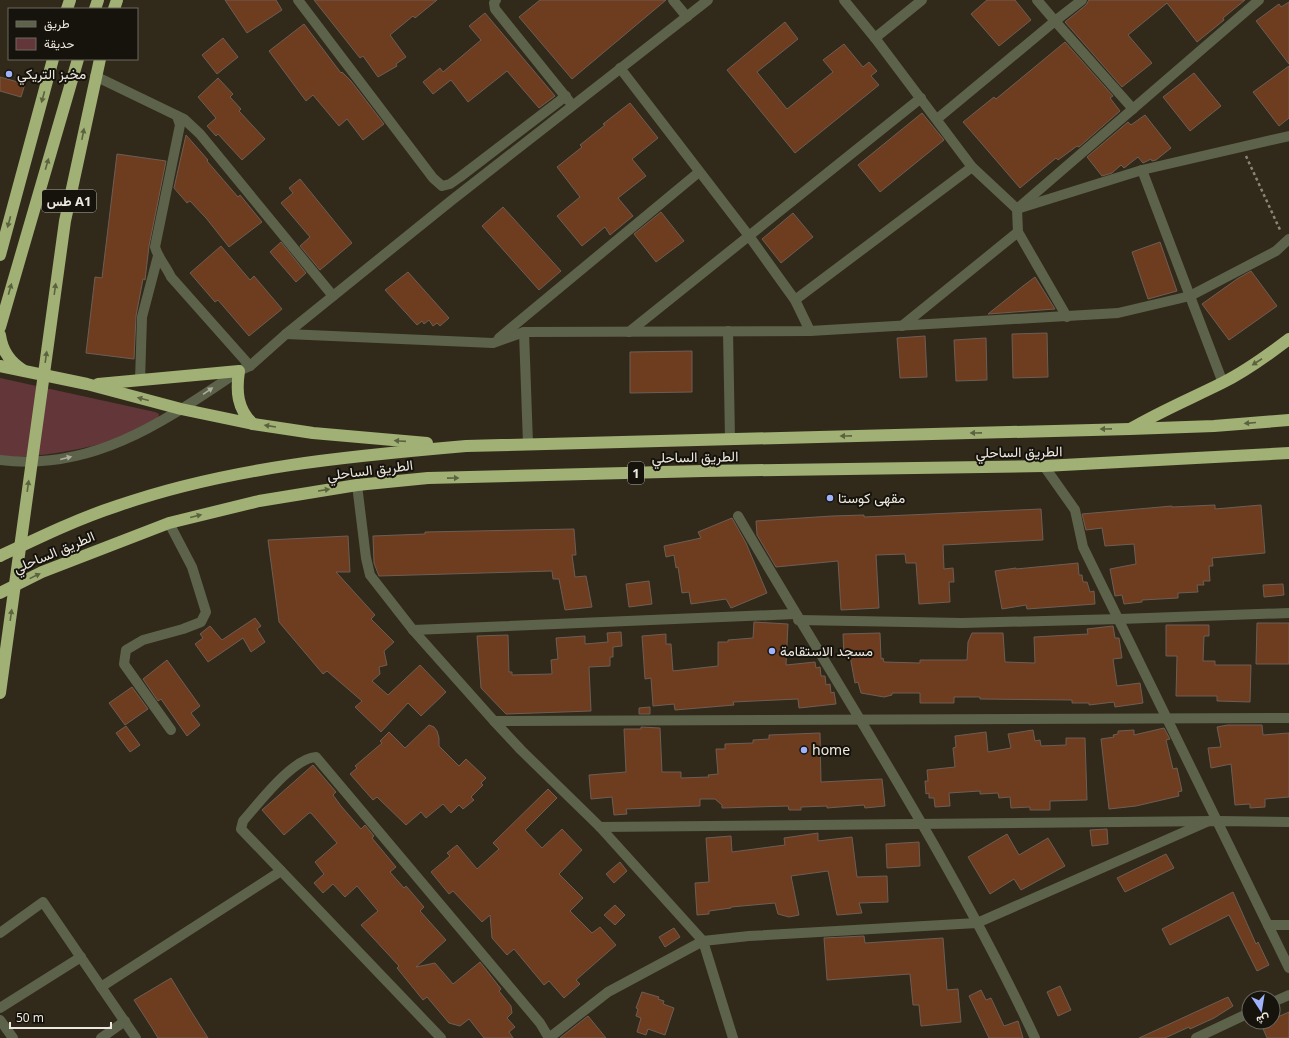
<svg xmlns="http://www.w3.org/2000/svg" width="1289" height="1038" viewBox="0 0 1289 1038" font-family="'Noto Sans',Vazirmatn,sans-serif">
	<style>
		.green { fill: #63373a }
		.building { fill: #6e3d1f; stroke: #6e5d54 }
		.lines { fill: none; stroke-linecap: round; stroke-linejoin: round }
		.path { stroke: #8b8478; stroke-width: 2.5; stroke-dasharray: 3 3; stroke-linecap: butt }
		.minor { stroke: #5d634b; stroke-width: 10 }
		.highway { stroke: #a1b075; stroke-width: 12 }
		.oneway { fill: #5c6240 }
		.oneway2 { fill: #adad9d }
		.poi-dot { fill: #9fb3fd; stroke: #16130c; stroke-width: 1.5 }
		.labels { text-anchor: middle; stroke-width: 4; stroke-linejoin: round; paint-order: stroke }
		.shield { fill: #16130c; stroke: #ada9a0; stroke-width: 1 }
		.shield-label { font-size: 13px; font-weight: bold; fill: #eee9e0 }
		.poi-label { font-size: 14px; fill: #eee9e0; stroke: #16130c; text-anchor: start }
		.street-label { font-size: 14px; fill: #eee9e0; stroke: #16130c }
	</style>
	<rect width="100%" height="100%" fill="#312a1b"/>
	<path class="green" d="M0,378L155,412L159,414L158,419C143,426 128,434 113,440C88,449 26,460 0,456Z"/>
	<g class="building">
		<path d="M225,0H276L282,10L247,33Z"/>
		<path d="M314,0H437L415,18L413,16L390,35L406,57L396,64L397,66L378,77L363,56L360,58Z"/>
		<path d="M540,0H666L572,79L519,17Z"/>
		<path d="M987,0H1015L1031,20L999,46L971,14Z"/>
		<path d="M1089,0H1245L1223,18L1224,20L1197,42L1167,3L1128,35L1152,63L1122,87L1065,22L1086,5Z"/>
		<path d="M1289,2V64L1256,21L1279,4L1281,7Z"/>
		<path d="M485,13L555,96L539,108L507,71L468,102L451,80L433,94L423,82L440,68L443,72L481,40L469,26Z"/>
		<path d="M785,22L798,39L757,72L787,109L833,72L823,60L844,44L863,67L869,62L877,71L871,76L879,85L795,153L727,70Z"/>
		<path d="M304,24L341,73L342,72L351,81L384,124L363,140L347,119L339,126L313,95L306,101L269,51Z"/>
		<path d="M223,38L238,57L217,74L202,55Z"/>
		<path d="M1065,42L1113,96L1110,98L1120,111L1079,147L1077,146L1058,160L1056,158L1020,188L963,122L994,97L996,99Z"/>
		<path d="M1289,66V118L1279,126L1253,92Z"/>
		<path d="M1194,73L1221,106L1190,131L1163,97Z"/>
		<path d="M0,77L25,84L21,97L0,91Z"/>
		<path d="M218,78L233,94L230,97L241,109L239,111L265,139L242,160L218,134L216,136L207,126L216,118L198,97Z"/>
		<path d="M630,103L658,138L632,159L646,176L618,198L633,216L610,235L605,227L582,246L557,216L580,197L557,167L582,147L580,145L605,125L603,124Z"/>
		<path d="M922,113L944,140L880,192L858,165Z"/>
		<path d="M1145,115L1171,148L1156,160L1152,161L1151,159L1143,163L1138,157L1124,168L1121,165L1112,173L1102,176L1087,157L1128,122L1131,125Z"/>
		<path d="M186,135L208,160L207,161L238,197L240,195L262,222L229,247L206,218L190,201L187,203L174,188Z"/>
		<path d="M117,154L166,161L149,246L145,280L143,279L136,316L134,359L86,353L95,277L102,278Z"/>
		<path d="M300,179L352,243L320,270L300,246L310,237L281,203L293,193L289,188Z"/>
		<path d="M503,207L561,271L539,290L482,226Z"/>
		<path d="M661,212L684,241L656,262L634,234Z"/>
		<path d="M793,213L813,237L781,263L762,239Z"/>
		<path d="M281,242L306,273L296,282L270,252Z"/>
		<path d="M1160,242L1177,291L1148,299L1132,252Z"/>
		<path d="M221,246L250,280L254,276L282,309L249,336L218,300L215,302L190,273Z"/>
		<path d="M1251,271L1277,306L1229,340L1202,304L1237,279Z"/>
		<path d="M408,272L449,318L440,326L437,323L433,326L429,320L424,324L422,321L417,325L385,290Z"/>
		<path d="M1035,277L1055,309L988,314L1023,286Z"/>
		<path d="M1047,333L1048,377L1013,378L1012,334Z"/>
		<path d="M925,336L927,377L900,378L897,338Z"/>
		<path d="M986,338L987,380L956,381L954,340Z"/>
		<path d="M692,351V392L630,393V352Z"/>
		<path d="M1215,505V509L1261,505L1265,553L1212,558L1213,566H1209L1210,581H1203L1204,585H1197L1198,592L1178,593V598L1142,600V602L1124,604L1122,595L1115,596L1110,569L1136,564L1134,544L1105,546L1102,528L1086,530L1082,514L1172,506V507Z"/>
		<path d="M1041,509L1043,540L943,545L944,569L953,568L954,582H949L950,602L919,604L916,563H906L905,554L876,555L879,608L841,610L838,561L776,567L757,535L756,521L832,516L864,515V517Z"/>
		<path d="M732,518L746,543L767,593L731,608L726,599L691,604L689,592L682,593L678,567L676,568L674,555L666,557L664,546L701,538L698,532Z"/>
		<path d="M574,529L576,555H572L575,577L586,576L592,607L565,610L559,579H553L552,571L379,576L374,563L373,536L425,534V532Z"/>
		<path d="M348,536L350,572H336L375,615L371,619L394,642L384,651L387,665L379,667L380,674L372,681L388,695L420,665L446,692L421,716L408,703L381,732L355,707L362,701L327,671L323,674L279,622L268,540Z"/>
		<path d="M1078,563L1079,575H1082L1083,582H1087L1090,592L1094,591L1095,604L1027,609L1026,605L1002,609L995,571L1016,568V569Z"/>
		<path d="M649,581L652,604L629,607L626,584Z"/>
		<path d="M1283,584L1284,595L1264,597L1263,585Z"/>
		<path d="M255,618L261,626L257,629L265,642L251,652L243,638L208,662L195,644L203,638L200,634L210,626L222,640Z"/>
		<path d="M754,622L788,624L786,665L815,662L816,668L820,667L821,676H825L826,685L830,684L831,693L834,692L836,704L799,708L798,699L733,702L734,705L675,710L674,704L653,706L651,678L645,679L642,636L666,634V644H671L673,671L718,666V642H728V640L753,638Z"/>
		<path d="M1257,623H1289V664H1256Z"/>
		<path d="M1166,625H1209V636H1204L1203,661H1215V665H1251L1250,702L1217,701V696H1176L1177,656H1166Z"/>
		<path d="M1113,626L1115,638H1119L1122,658L1113,659L1117,686L1140,683L1143,703L1115,707L1114,702L1089,705V703H1072V700L980,699V697H954V703H920V693H892V695L884,697L861,693L858,682L855,683L850,656L844,657L843,634L880,633L881,659L883,658L884,662L920,663V660H967L968,642L972,633H1003L1005,662L1035,663L1034,637L1088,634L1087,629Z"/>
		<path d="M621,632L622,646L613,647V657H610V666L589,667L591,711L506,714L481,688L477,636L508,635L509,672H512V675L552,674L551,660L558,659L556,638L585,636V644L608,642L607,633Z"/>
		<path d="M167,660L200,706L191,713L200,725L187,736L161,699L158,701L143,679Z"/>
		<path d="M132,687L148,709L125,725L109,703Z"/>
		<path d="M650,707V714H639V708Z"/>
		<path d="M429,725L434,727L437,731L439,738V746L459,766L466,759L486,778L481,783L483,785L471,797L474,800L463,809L459,805L451,813L443,804L426,818L421,812L406,825L377,797L373,800L350,774L357,768L355,766L382,743L380,741L389,732L405,748Z"/>
		<path d="M1228,725H1262L1263,735L1289,733V797L1265,799V807L1250,808V804L1235,805L1231,764L1211,768L1208,748L1221,747L1217,727Z"/>
		<path d="M126,726L140,745L130,752L116,733Z"/>
		<path d="M641,727L660,728L662,772H681V778L709,777L708,775L718,774L716,749H725V744L753,743V740L769,739V735L820,733L821,782L882,779L885,806L865,808L864,805L827,808V806L801,807V810H789L788,806L722,808V805L715,799H700V806L626,809L627,814L614,815L612,797L591,799L589,775L626,772L624,729H641Z"/>
		<path d="M1164,728L1170,739L1166,740L1173,769L1177,768L1182,791L1178,792L1179,796L1136,806L1109,809L1101,739L1114,737L1113,735L1118,734V731L1134,730V735Z"/>
		<path d="M1033,730L1035,741L1040,740L1041,746L1066,745V738H1085L1087,800L1050,801V810H1030V807L1011,808L1010,797L999,798L998,793L980,794V791L949,793L950,806L935,807L934,798H929V793L926,794L925,781H928L927,770L955,767L953,748L956,747L955,736L986,732L988,752L1011,748L1008,734Z"/>
		<path d="M313,765L336,792L333,795L341,806L361,829L365,825L374,836L372,838L396,867L390,872L404,888L406,886L424,907L420,911L446,940L416,967L435,963L453,984L480,962L501,989L499,991L511,1006L512,1013L507,1018L515,1027L509,1032L513,1038H484L469,1019L460,1026L449,1023L427,997L423,1000L397,968L399,966L361,925L378,911L357,886L345,897L333,884L323,893L314,883L324,874L315,862L337,843L311,813H309L284,835L262,810Z"/>
		<path d="M548,789L557,798L525,830L542,848L562,829L582,850L559,874L583,898L570,911L592,933L600,927L616,945L576,980L580,984L564,998L549,981L544,985L514,949L507,955L492,938L490,915L482,922L453,891L449,894L431,872L450,856L447,853L457,845L477,869L499,849L493,843Z"/>
		<path d="M1107,829L1108,844L1092,846L1090,830Z"/>
		<path d="M818,833V841L852,837L857,877L887,876L888,902L859,903L862,913L837,915L828,871L791,876L799,915L789,917L778,914L775,903L731,907V908L709,911V914L697,915L695,883L709,882L706,838L731,836L732,852L785,845L784,838Z"/>
		<path d="M1007,834L1019,855L1048,838L1065,866L1021,890L1014,879L990,894L968,857Z"/>
		<path d="M919,842L920,866L887,868L886,844Z"/>
		<path d="M1166,854L1174,868L1125,892L1117,878Z"/>
		<path d="M620,862L627,871L614,883L606,874Z"/>
		<path d="M1233,892L1256,944L1258,942L1269,965L1257,971L1229,915L1170,945L1162,929Z"/>
		<path d="M615,905L625,915L615,925L604,915Z"/>
		<path d="M674,928L680,937L665,947L659,937Z"/>
		<path d="M864,936L865,943L943,938L947,990L958,989L961,1022L921,1026L919,1005H913L910,974L827,980L824,938Z"/>
		<path d="M171,978L191,1011L208,1038H158L152,1028L134,1000Z"/>
		<path d="M1060,986L1071,1010L1058,1016L1047,992Z"/>
		<path d="M981,990L986,1000L991,998L1004,1026L1018,1021L1023,1038H989L969,996Z"/>
		<path d="M642,992L659,997L658,999L664,1001L663,1004L674,1008L665,1035L648,1029L646,1035L637,1032L641,1018L636,1016L638,1009L636,1008Z"/>
		<path d="M1228,997L1233,1006L1214,1018L1190,1029L1189,1027L1165,1038H1139Z"/>
		<path d="M1289,1012V1038H1267L1261,1024L1273,1022V1019Z"/>
		<path d="M588,1016L606,1038H560Z"/>
	</g>
	<g class="lines">
		<path class="path" d="M1246,156L1281,232"/>
		<g class="minor">
			<path d="M298,0L433,178L442,186L450,184L460,177L566,96"/>
			<path d="M496,0L494,3L495,9L569,101"/>
			<path d="M673,0L687,17"/>
			<path d="M844,0L875,38L972,167L1017,209L1018,232L1067,317"/>
			<path d="M1082,0L1055,21L1133,109"/>
			<path d="M875,38L922,0"/>
			<path d="M620,68L749,236L795,300L810,331"/>
			<path d="M95,76L184,119L200,134L333,296"/>
			<path d="M177,116L180,125L155,247C158,258 166,266 171,277L250,366"/>
			<path d="M937,119L1055,21L1037,0"/>
			<path d="M1142,170L1223,383"/>
			<path d="M1020,208L1142,170L1289,136"/>
			<path d="M1017,209L1259,0"/>
			<path d="M795,300L972,167"/>
			<path d="M902,326L1018,232"/>
			<path d="M728,331L730,439"/>
			<path d="M524,332L528,444"/>
			<path d="M629,332L921,98"/>
			<path d="M286,334L493,343L524,332L810,331L1118,313L1190,296L1276,251L1289,239"/>
			<path d="M499,338L699,172"/>
			<path d="M140,381L142,317L158,256"/>
			<path d="M0,460C94,472 166,420 239,371L250,366L286,334L452,200L708,0"/>
			<path d="M1044,466L1075,510L1083,547L1289,968"/>
			<path d="M357,485L366,558L370,575L413,630L494,721L521,750L600,827L703,941L733,1038"/>
			<path d="M738,516C839,689 950,856 1035,1038"/>
			<path d="M169,523L192,567L206,612L201,622L183,629L143,640L126,650L124,664L171,730"/>
			<path d="M798,620L962,623L1120,619L1289,613"/>
			<path d="M413,630L795,614"/>
			<path d="M494,721L1289,718"/>
			<path d="M600,827L1218,821L1289,822"/>
			<path d="M1268,925H1289"/>
			<path d="M0,933L43,902L136,1038"/>
			<path d="M101,987L281,871"/>
			<path d="M1273,1002L1289,995"/>
			<path d="M0,1008L81,957"/>
			<path d="M0,1020L13,1038"/>
			<path d="M101,1038L125,1021"/>
			<path d="M441,1038L241,829L243,821C259,803 293,758 316,757L540,1023L549,1038"/>
			<path d="M549,1038L608,992L703,941L749,936L977,923L1209,821"/>
			<path d="M1196,1038L1249,1013"/>
		</g>
		<g class="highway">
			<path d="M67,9L70,0"/>
			<path d="M95,9L98,0"/>
			<path d="M114,9L117,0"/>
			<path d="M0,255L53,59"/>
			<path d="M0,327L78,59"/>
			<path d="M0,335C2,350 10,362 23,370"/>
			<path d="M0,366L87,384L181,409L253,424L313,433L427,443"/>
			<path d="M98,384L239,371C236,391 237,409 253,424"/>
			<path d="M1132,428C1161,411 1192,398 1222,383C1246,371 1268,355 1289,339"/>
			<path d="M0,556C38,538 77,519 117,506C229,467 350,456 466,446L1130,429L1214,426L1289,420"/>
			<path d="M0,593L42,572L169,523L259,501L357,485L428,478L703,471L1044,466L1289,453"/>
			<path d="M0,693L65,221L100,59"/>
		</g>
	</g>
	<defs><path id="oneway-solid" d="M-6-.8H1V-3.2L6.5 0L1 3.2V.8H-6Z"/></defs>
	<g class="oneway">
		<use href="#oneway-solid" transform="translate(43 97) rotate(105)"/>
		<use href="#oneway-solid" transform="translate(83 134) rotate(-79)"/>
		<use href="#oneway-solid" transform="translate(47 164) rotate(-74)"/>
		<use href="#oneway-solid" transform="translate(9 222) rotate(105)"/>
		<use href="#oneway-solid" transform="translate(10 289) rotate(-74)"/>
		<use href="#oneway-solid" transform="translate(55 289) rotate(-82)"/>
		<use href="#oneway-solid" transform="translate(46 357) rotate(-82)"/>
		<use href="#oneway-solid" transform="translate(1257 362) rotate(147)"/>
		<use href="#oneway-solid" transform="translate(143 399) rotate(-165)"/>
		<use href="#oneway-solid" transform="translate(1250 423) rotate(175)"/>
		<use href="#oneway-solid" transform="translate(270 426) rotate(-171)"/>
		<use href="#oneway-solid" transform="translate(1106 429) rotate(179)"/>
		<use href="#oneway-solid" transform="translate(976 433) rotate(179)"/>
		<use href="#oneway-solid" transform="translate(846 436) rotate(179)"/>
		<use href="#oneway-solid" transform="translate(400 441) rotate(-176)"/>
		<use href="#oneway-solid" transform="translate(453 478) rotate(-1)"/>
		<use href="#oneway-solid" transform="translate(28 486) rotate(-82)"/>
		<use href="#oneway-solid" transform="translate(324 490) rotate(-9)"/>
		<use href="#oneway-solid" transform="translate(196 516) rotate(-14)"/>
		<use href="#oneway-solid" transform="translate(35 576) rotate(-26)"/>
		<use href="#oneway-solid" transform="translate(11 615) rotate(-82)"/>
	</g>
	<g class="oneway2">
		<use href="#oneway-solid" transform="translate(208 391) rotate(-34)"/>
		<use href="#oneway-solid" transform="translate(66 458) rotate(-14)"/>
	</g>
	<g class="poi-dot">
		<circle cx="9" cy="74" r="4"/>
		<circle cx="830" cy="498" r="4"/>
		<circle cx="772" cy="651" r="4"/>
		<circle cx="804" cy="750" r="4"/>
	</g>
	<g class="labels">
		<g class="shield">
			<rect x="42" y="190" width="54" height="22" rx="3"/>
			<rect x="628" y="462" width="16" height="22" rx="3"/>
		</g>
		<g class="shield-label">
			<text x="69" y="206">طس A1</text>
			<text x="636" y="478">1</text>
		</g>
		<g class="poi-label">
			<text x="17" y="79">مخبز التريكي</text>
			<text x="838" y="503">مقهى كوستا</text>
			<text x="780" y="656">مسجد الاستقامة</text>
			<text x="812" y="755">home</text>
		</g>
		<g class="street-label">
			<text transform="translate(1019 452) rotate(-1)" y="5">الطريق الساحلي</text>
			<text transform="translate(695 457) rotate(-1)" y="5">الطريق الساحلي</text>
			<text transform="translate(370 470) rotate(-7)" y="5">الطريق الساحلي</text>
			<text transform="translate(54 552) rotate(-23)" y="5">الطريق الساحلي</text>
		</g>
	</g>
	<rect x="8" y="8" width="130" height="52" fill="#16130c" stroke="#6c6961"/>
	<rect x="16" y="21" width="20" height="6" fill="#5d634b" stroke="#6c6961"/>
	<text x="44" y="28" font-size="12" fill="#eee9e0">طريق</text>
	<rect x="16" y="38" width="20" height="12" fill="#63373a" stroke="#6c6961"/>
	<text x="44" y="48" font-size="12" fill="#eee9e0">حديقة</text>
	<g transform="translate(1261 1010) rotate(168)"><circle r="19" fill="#16130c" stroke="#6c6961"/>
	<path d="M0-3L7 15L0 10L-7 15Z" fill="#9fb3fd"/>
	<text y="-6" font-size="11" font-weight="bold" text-anchor="middle" fill="#eee9e0">ش</text>
	</g>
	<path d="M10 1022v6h101v-6" fill="none" stroke="#eee9e0" stroke-width="2"/>
	<text x="16" y="1022" font-size="12" fill="#eee9e0" stroke="#16130c" stroke-width="3" paint-order="stroke">50 m</text>
</svg>
